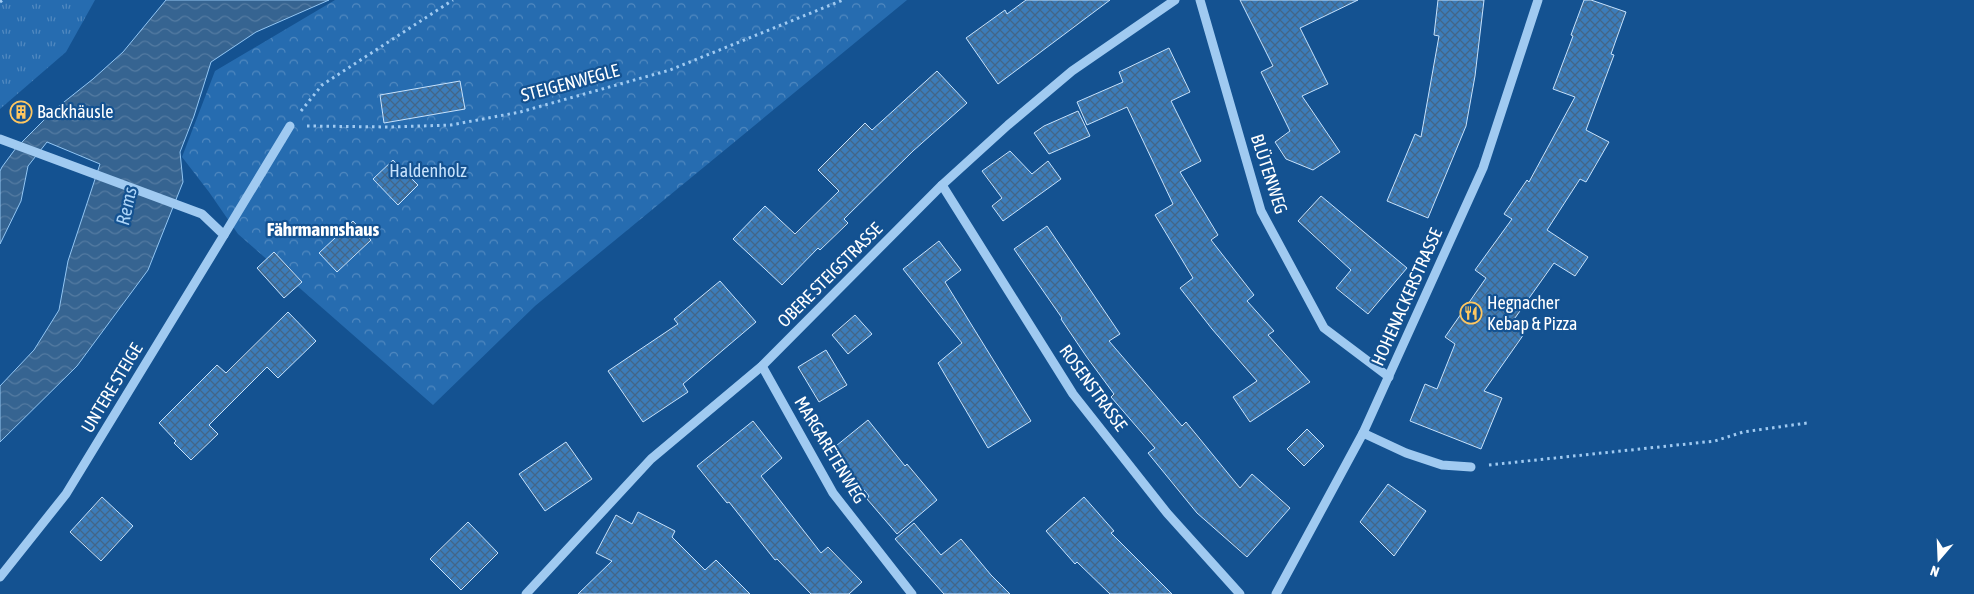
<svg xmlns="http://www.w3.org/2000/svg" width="1974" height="594" viewBox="0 0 1974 594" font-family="'Asap Condensed',sans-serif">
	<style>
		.grass { fill: url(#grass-tufts) }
		.forest { fill: url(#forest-crowns) }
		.water { fill: url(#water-waves); stroke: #92c6f4 }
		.building { fill: url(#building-cross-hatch); stroke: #c7e2fc }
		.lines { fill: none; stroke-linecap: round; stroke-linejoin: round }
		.path { stroke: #a0caf1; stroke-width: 3; stroke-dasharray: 2.5 4; stroke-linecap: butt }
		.minor { stroke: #a0caf1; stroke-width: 9 }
		.labels { text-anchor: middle; stroke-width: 4.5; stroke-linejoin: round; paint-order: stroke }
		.street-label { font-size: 18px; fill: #fff; stroke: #145291 }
		.poi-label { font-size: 18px; fill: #fff; stroke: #145291; text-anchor: start }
		.park-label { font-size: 18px; fill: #c7e2fc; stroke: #145291 }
		.water-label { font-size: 19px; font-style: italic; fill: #acd4f8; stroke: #145291 }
		.neighbourhood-label { font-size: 19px; font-weight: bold; fill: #fff; stroke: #145291 }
	</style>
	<defs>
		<pattern id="grass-tufts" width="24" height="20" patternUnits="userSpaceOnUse" patternTransform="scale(1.25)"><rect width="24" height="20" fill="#266cb0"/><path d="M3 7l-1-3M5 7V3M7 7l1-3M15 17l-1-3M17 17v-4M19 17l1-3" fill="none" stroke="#5189c0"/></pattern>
		<pattern id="forest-crowns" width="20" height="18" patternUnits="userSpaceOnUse" patternTransform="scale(1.25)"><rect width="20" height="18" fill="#266cb0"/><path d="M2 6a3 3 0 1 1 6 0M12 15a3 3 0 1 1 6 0" fill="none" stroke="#5189c0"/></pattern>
		<pattern id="water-waves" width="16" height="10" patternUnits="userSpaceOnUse" patternTransform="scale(1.25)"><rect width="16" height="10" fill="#366491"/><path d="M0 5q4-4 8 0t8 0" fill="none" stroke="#547ba2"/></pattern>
		<pattern id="building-cross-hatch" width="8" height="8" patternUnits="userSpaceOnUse" patternTransform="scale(1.25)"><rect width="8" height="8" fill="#3c7cb9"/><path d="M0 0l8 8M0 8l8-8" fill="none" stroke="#436688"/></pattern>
	</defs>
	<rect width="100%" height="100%" fill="#145291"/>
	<path class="grass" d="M0,0H95L66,52L0,109Z"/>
	<path class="forest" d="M335,0H907L535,306L433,405L238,234L209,192L182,157L215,71Z"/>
	<path class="water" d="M166,0H329L256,32L211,62L194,116L180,152L183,182L148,270L77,366L0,442V386L34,350L59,310L68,261L100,164L47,142L28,166L21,201L0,244V171L2,167L16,148L54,110L93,79L123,52Z"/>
	<g class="building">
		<path d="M1026,0H1110L998,84L966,38L1005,10L1007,14Z"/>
		<path d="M1240,0H1358L1300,28L1328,84L1302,96L1340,152L1313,170L1286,159L1275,142L1290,131L1261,72L1273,66Z"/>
		<path d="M1438,0H1484L1475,76L1466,126L1428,218L1387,201L1415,134L1421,137L1439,36L1434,35Z"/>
		<path d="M1584,0H1591L1626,12L1611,54L1614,55L1586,130L1609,142L1586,182L1580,179L1547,230L1588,257L1575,276L1554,263L1510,325L1524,334L1484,391L1502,398L1481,449L1410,421L1425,384L1437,389L1455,344L1445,337L1486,278L1475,270L1512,219L1504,214L1527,180L1529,182L1575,97L1553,89L1573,36L1571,35Z"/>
		<path d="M1169,48L1190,92L1171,101L1201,161L1180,172L1218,235L1211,240L1254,295L1247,301L1274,331L1268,335L1310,382L1250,422L1233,397L1257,381L1212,329L1180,288L1193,278L1155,215L1173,204L1127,107L1087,125L1077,102L1123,82L1119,72Z"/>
		<path d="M937,71L967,103L913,151L844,219L848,223L820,250L818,248L782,285L733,239L765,206L795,234L839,191L818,170L865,123L872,130Z"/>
		<path d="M460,81L465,109L384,123L380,95Z"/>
		<path d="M1078,111L1090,136L1049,154L1034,133L1044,126Z"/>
		<path d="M1010,151L1032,174L1048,161L1061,179L1003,221L992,206L1002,198L982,171Z"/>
		<path d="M393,160L418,185L398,205L373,179Z"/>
		<path d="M1321,196L1407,268L1368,314L1336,288L1351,270L1298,221Z"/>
		<path d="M353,221L371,240L337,272L319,253Z"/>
		<path d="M1047,226L1120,334L1109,341L1182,426L1186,422L1240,488L1252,474L1290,508L1247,557L1197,513L1148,453L1155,448L1111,397L1114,394L1086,356L1061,319L1062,318L1014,249Z"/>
		<path d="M939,241L961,270L945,282L1031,421L988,448L938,363L962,343L903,269Z"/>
		<path d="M274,252L302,282L284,298L257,268Z"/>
		<path d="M720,281L756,322L683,384L688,392L643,422L608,371L678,324L674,319Z"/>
		<path d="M288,312L316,341L278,378L267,367L209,425L218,434L191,460L174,443L176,441L159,423L217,365L226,373Z"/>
		<path d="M855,315L872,334L848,354L832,335Z"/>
		<path d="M826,350L847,385L819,402L798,367Z"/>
		<path d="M868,420L905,466L907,464L937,500L897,534L867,499L869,496L831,450Z"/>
		<path d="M753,421L782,458L761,476L821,553L828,547L862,582L849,594H811L777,559L775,560L729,502L727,503L697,466Z"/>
		<path d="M1307,429L1324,446L1304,466L1287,449Z"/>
		<path d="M566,442L592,479L545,511L519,474Z"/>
		<path d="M1388,484L1426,511L1394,556L1360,522Z"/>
		<path d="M102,497L133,526L101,561L70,532Z"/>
		<path d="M1084,497L1114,531L1111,533L1172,594H1110L1077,562L1075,564L1046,531Z"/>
		<path d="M638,512L675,531L672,537L705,570L716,560L750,594H578L612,561L596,553L616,515L632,524Z"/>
		<path d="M468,522L498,553L461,590L430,559Z"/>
		<path d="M914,523L941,555L961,539L991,575L1010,594H944L895,539Z"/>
	</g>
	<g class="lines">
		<g class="path">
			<path d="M0,2L3,0"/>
			<path d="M301,111L322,85L453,0"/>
			<path d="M307,126L390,127L451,125L520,112L670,70L843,0"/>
			<path d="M1489,465L1715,441L1743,432L1807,423"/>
		</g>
		<g class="minor">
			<path d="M1200,0L1261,211L1324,328L1389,377"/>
			<path d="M0,139L202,214L224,235L66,494L0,577"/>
			<path d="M942,185L1073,394L1167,513L1240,594"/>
			<path d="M224,235L290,126"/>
			<path d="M762,366L833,493L912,594"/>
			<path d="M1363,433L1406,453L1442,465L1471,467"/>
			<path d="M526,594L651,459L762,366L942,185L1008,125L1072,71L1175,0"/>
			<path d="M1276,594L1363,433L1483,168L1538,0"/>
		</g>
	</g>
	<defs>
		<g id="building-ring" transform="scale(1.125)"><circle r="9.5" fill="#145291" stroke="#ffc760" stroke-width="1.5"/><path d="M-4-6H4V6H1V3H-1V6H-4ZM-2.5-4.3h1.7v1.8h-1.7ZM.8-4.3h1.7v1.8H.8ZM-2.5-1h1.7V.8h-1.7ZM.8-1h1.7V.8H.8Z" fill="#ffc760"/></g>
		<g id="restaurant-ring" transform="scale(1.125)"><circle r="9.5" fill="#145291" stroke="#ffc760" stroke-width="1.5"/><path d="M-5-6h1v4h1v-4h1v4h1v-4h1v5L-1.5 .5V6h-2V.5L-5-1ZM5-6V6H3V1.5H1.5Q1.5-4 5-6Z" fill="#ffc760"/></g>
	</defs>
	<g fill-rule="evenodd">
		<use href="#building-ring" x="21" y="112"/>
		<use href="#restaurant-ring" x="1471" y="313"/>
	</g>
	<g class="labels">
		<g class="street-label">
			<text transform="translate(570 83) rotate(-15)" y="6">STEIGENWEGLE</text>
			<text transform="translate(1269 174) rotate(72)" y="6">BLÜTENWEG</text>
			<text transform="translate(830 275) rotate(-45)" y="6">OBERE STEIGSTRASSE</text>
			<text transform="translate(1407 297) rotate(-66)" y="6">HOHENACKERSTRASSE</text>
			<text transform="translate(112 388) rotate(-59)" y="6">UNTERE STEIGE</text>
			<text transform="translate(1093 388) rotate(54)" y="6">ROSENSTRASSE</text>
			<text transform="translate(830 450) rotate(59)" y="6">MARGARETENWEG</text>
		</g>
		<g class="poi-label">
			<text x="37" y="118">Backhäusle</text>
			<text x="1487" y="309">Hegnacher<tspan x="1487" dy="21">Kebap &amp; Pizza</tspan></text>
		</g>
		<g class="park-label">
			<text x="428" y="177">Haldenholz</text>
		</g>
		<g class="water-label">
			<text transform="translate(126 206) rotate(-78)" y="7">Rems</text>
		</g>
		<g class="neighbourhood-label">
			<text x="323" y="236">Fährmannshaus</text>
		</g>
	</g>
	<g transform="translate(1939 559) rotate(199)" stroke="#145291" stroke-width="4" paint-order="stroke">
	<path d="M0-4L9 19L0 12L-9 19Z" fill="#ffffff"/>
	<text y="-8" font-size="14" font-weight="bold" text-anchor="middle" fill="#ffffff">N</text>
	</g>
</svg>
